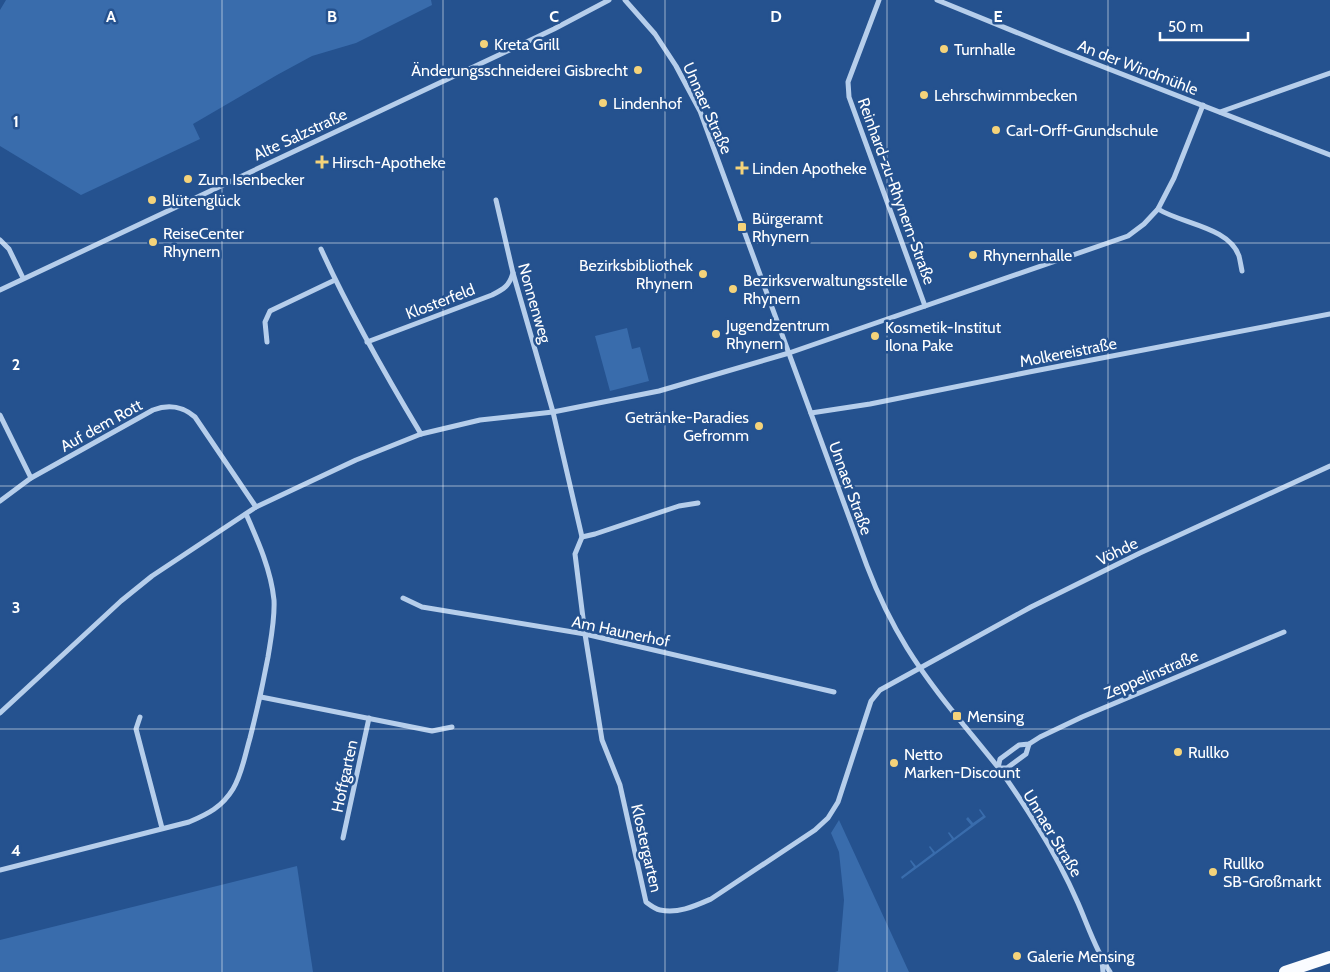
<svg xmlns="http://www.w3.org/2000/svg" width="1330" height="972" viewBox="0 0 1330 972" font-family="Cabin,sans-serif">
	<style>
		.green { fill: #396cac }
		.lines { fill: none; stroke-linecap: round; stroke-linejoin: round }
		.minor { stroke: #b6ceeb; stroke-width: 5 }
		.primary { stroke: #fafcff; stroke-width: 12 }
		.grid { fill: none; stroke: #fff; stroke-width: 1; stroke-opacity: 0.55 }
		.poi-dot { fill: #f5d37a; stroke: #25528f; stroke-width: 2 }
		.labels { text-anchor: middle; stroke-width: 5; stroke-linejoin: round; paint-order: stroke }
		.poi-label { font-size: 16px; fill: #fff; stroke: #25528f; text-anchor: start }
		.street-label { font-size: 16px; fill: #fff; stroke: #25528f }
		.grid-label { font-size: 16px; text-anchor: middle; font-weight: bold; fill: #fff; stroke: #25528f; stroke-width: 5; stroke-linejoin: round; paint-order: stroke }
	</style>
	<rect width="100%" height="100%" fill="#25528f"/>
	<g class="green">
		<path d="M6,0H431L432,5L356,43L312,56L277,75L193,124L200,139L81,195L0,146V10Z"/>
		<path d="M627,328L632,349L640,347L649,381L610,391L595,336Z"/>
		<path d="M980,809L986,817L902,879L901,877L914,867L910,861L911,860L916,866L933,853L929,847L930,846L935,852L952,839L948,833L949,832L954,838L971,825L966,819L968,817L973,823L983,816L979,810Z"/>
		<path d="M839,820L909,972H835L838,971L844,900L839,852L831,833Z"/>
		<path d="M297,866L313,972H0V940Z"/>
	</g>
	<g class="lines">
		<g class="minor">
			<path d="M625,0L655,34L676,66L700,111L867,566C878,595 891,622 907,648C933,690 966,727 997,766C1012,786 1026,808 1039,829C1054,853 1067,878 1078,903C1088,926 1096,951 1110,972"/>
			<path d="M879,0L848,82L849,97L925,306"/>
			<path d="M937,0L1060,50L1330,155"/>
			<path d="M1220,112L1330,73"/>
			<path d="M496,200L513,273L553,412L582,537L575,554L585,634L602,740L620,785L646,902C650,905 655,909 660,910C678,914 695,906 711,899L815,830L828,818L838,802L871,701L880,690L1031,607L1140,553L1330,466"/>
			<path d="M1158,209C1182,224 1229,227 1239,256C1240,260 1241,266 1242,271"/>
			<path d="M0,240L9,249L23,278"/>
			<path d="M321,249C350,313 385,374 421,434"/>
			<path d="M0,290L554,29L609,0"/>
			<path d="M267,342L265,322L270,311L335,280"/>
			<path d="M367,342L492,295C504,289 509,286 513,273"/>
			<path d="M811,413L870,404L1029,372L1330,314"/>
			<path d="M0,415L31,478"/>
			<path d="M0,501L31,478L153,410C169,404 182,406 195,417L256,507"/>
			<path d="M582,537L595,534L679,506L698,503"/>
			<path d="M403,598L422,607L585,634L834,692"/>
			<path d="M261,697L432,731L452,727"/>
			<path d="M0,713L121,601L152,576L256,507L356,460L421,434L480,420L553,412L659,391L789,353L1128,236L1144,224L1158,209L1174,178L1203,105"/>
			<path d="M140,717L136,729L162,828"/>
			<path d="M998,768L1000,759L1019,745L1029,744L1040,737L1082,717L1284,632"/>
			<path d="M998,768H1007L1026,754L1029,744"/>
			<path d="M343,838L369,718"/>
			<path d="M0,870L189,822C208,814 222,807 233,789C242,774 245,755 250,738C257,711 263,684 268,657C271,638 275,619 274,600C271,570 258,541 246,514"/>
			<path d="M1102,961L1103,972"/>
		</g>
		<path class="primary" d="M1285,972L1330,957"/>
	</g>
	<path class="grid" d="M222,0V972M443,0V972M665,0V972M887,0V972M1108,0V972M0,243H1330M0,486H1330M0,729H1330"/>
	<g class="poi-dot">
		<circle cx="484" cy="44" r="5"/>
		<circle cx="944" cy="49" r="5"/>
		<circle cx="638" cy="70" r="5"/>
		<circle cx="924" cy="95" r="5"/>
		<circle cx="603" cy="103" r="5"/>
		<circle cx="996" cy="130" r="5"/>
		<path d="M319.5 154.5h5v5h5v5h-5v5h-5v-5h-5v-5h5z"/>
		<path d="M739.5 160.5h5v5h5v5h-5v5h-5v-5h-5v-5h5z"/>
		<circle cx="188" cy="179" r="5"/>
		<circle cx="152" cy="200" r="5"/>
		<rect x="737" y="222" width="10" height="10" rx="2.5"/>
		<circle cx="153" cy="242" r="5"/>
		<circle cx="973" cy="255" r="5"/>
		<circle cx="703" cy="274" r="5"/>
		<circle cx="733" cy="289" r="5"/>
		<circle cx="716" cy="334" r="5"/>
		<circle cx="875" cy="336" r="5"/>
		<circle cx="759" cy="426" r="5"/>
		<rect x="952" y="711" width="10" height="10" rx="2.5"/>
		<circle cx="1178" cy="752" r="5"/>
		<circle cx="894" cy="763" r="5"/>
		<circle cx="1213" cy="872" r="5"/>
		<circle cx="1017" cy="956" r="5"/>
	</g>
	<g class="labels">
		<g class="poi-label">
			<text x="494" y="50">Kreta Grill</text>
			<text x="954" y="55">Turnhalle</text>
			<text x="628" y="76" text-anchor="end">Änderungsschneiderei Gisbrecht</text>
			<text x="934" y="101">Lehrschwimmbecken</text>
			<text x="613" y="109">Lindenhof</text>
			<text x="1006" y="136">Carl-Orff-Grundschule</text>
			<text x="332" y="168">Hirsch-Apotheke</text>
			<text x="752" y="174">Linden Apotheke</text>
			<text x="198" y="185">Zum Isenbecker</text>
			<text x="162" y="206">Blütenglück</text>
			<text x="752" y="224">Bürgeramt<tspan x="752" dy="18">Rhynern</tspan></text>
			<text x="163" y="239">ReiseCenter<tspan x="163" dy="18">Rhynern</tspan></text>
			<text x="983" y="261">Rhynernhalle</text>
			<text x="693" y="271" text-anchor="end">Bezirksbibliothek<tspan x="693" dy="18">Rhynern</tspan></text>
			<text x="743" y="286">Bezirksverwaltungsstelle<tspan x="743" dy="18">Rhynern</tspan></text>
			<text x="726" y="331">Jugendzentrum<tspan x="726" dy="18">Rhynern</tspan></text>
			<text x="885" y="333">Kosmetik-Institut<tspan x="885" dy="18">Ilona Pake</tspan></text>
			<text x="749" y="423" text-anchor="end">Getränke-Paradies<tspan x="749" dy="18">Gefromm</tspan></text>
			<text x="967" y="722">Mensing</text>
			<text x="1188" y="758">Rullko</text>
			<text x="904" y="760">Netto<tspan x="904" dy="18">Marken-Discount</tspan></text>
			<text x="1223" y="869">Rullko<tspan x="1223" dy="18">SB-Großmarkt</tspan></text>
			<text x="1027" y="962">Galerie Mensing</text>
		</g>
		<g class="street-label">
			<text transform="translate(1138 67) rotate(21)" y="6">An der Windmühle</text>
			<text transform="translate(708 108) rotate(66)" y="6">Unnaer Straße</text>
			<text transform="translate(300 134) rotate(-25)" y="6">Alte Salzstraße</text>
			<text transform="translate(897 191) rotate(70)" y="6">Reinhard-zu-Rhynern-Straße</text>
			<text transform="translate(440 301) rotate(-21)" y="6">Klosterfeld</text>
			<text transform="translate(535 303) rotate(74)" y="6">Nonnenweg</text>
			<text transform="translate(1068 352) rotate(-11)" y="6">Molkereistraße</text>
			<text transform="translate(101 425) rotate(-29)" y="6">Auf dem Rott</text>
			<text transform="translate(851 488) rotate(70)" y="6">Unnaer Straße</text>
			<text transform="translate(1117 551) rotate(-26)" y="6">Vöhde</text>
			<text transform="translate(621 631) rotate(12)" y="6">Am Haunerhof</text>
			<text transform="translate(1151 674) rotate(-23)" y="6">Zeppelinstraße</text>
			<text transform="translate(344 776) rotate(-78)" y="6">Hoffgarten</text>
			<text transform="translate(1053 833) rotate(59)" y="6">Unnaer Straße</text>
			<text transform="translate(647 848) rotate(77)" y="6">Klostergarten</text>
		</g>
	</g>
	<g class="grid-label">
		<text x="111" y="22">A</text>
		<text x="332" y="22">B</text>
		<text x="554" y="22">C</text>
		<text x="776" y="22">D</text>
		<text x="998" y="22">E</text>
		<text x="16" y="127">1</text>
		<text x="16" y="370">2</text>
		<text x="16" y="613">3</text>
		<text x="16" y="856">4</text>
	</g>
	<path d="M1160 32v8h88v-8" fill="none" stroke="#ffffff" stroke-width="2.5"/>
	<text x="1168" y="32" font-size="15" fill="#ffffff" stroke="#25528f" stroke-width="4" paint-order="stroke">50 m</text>
</svg>
